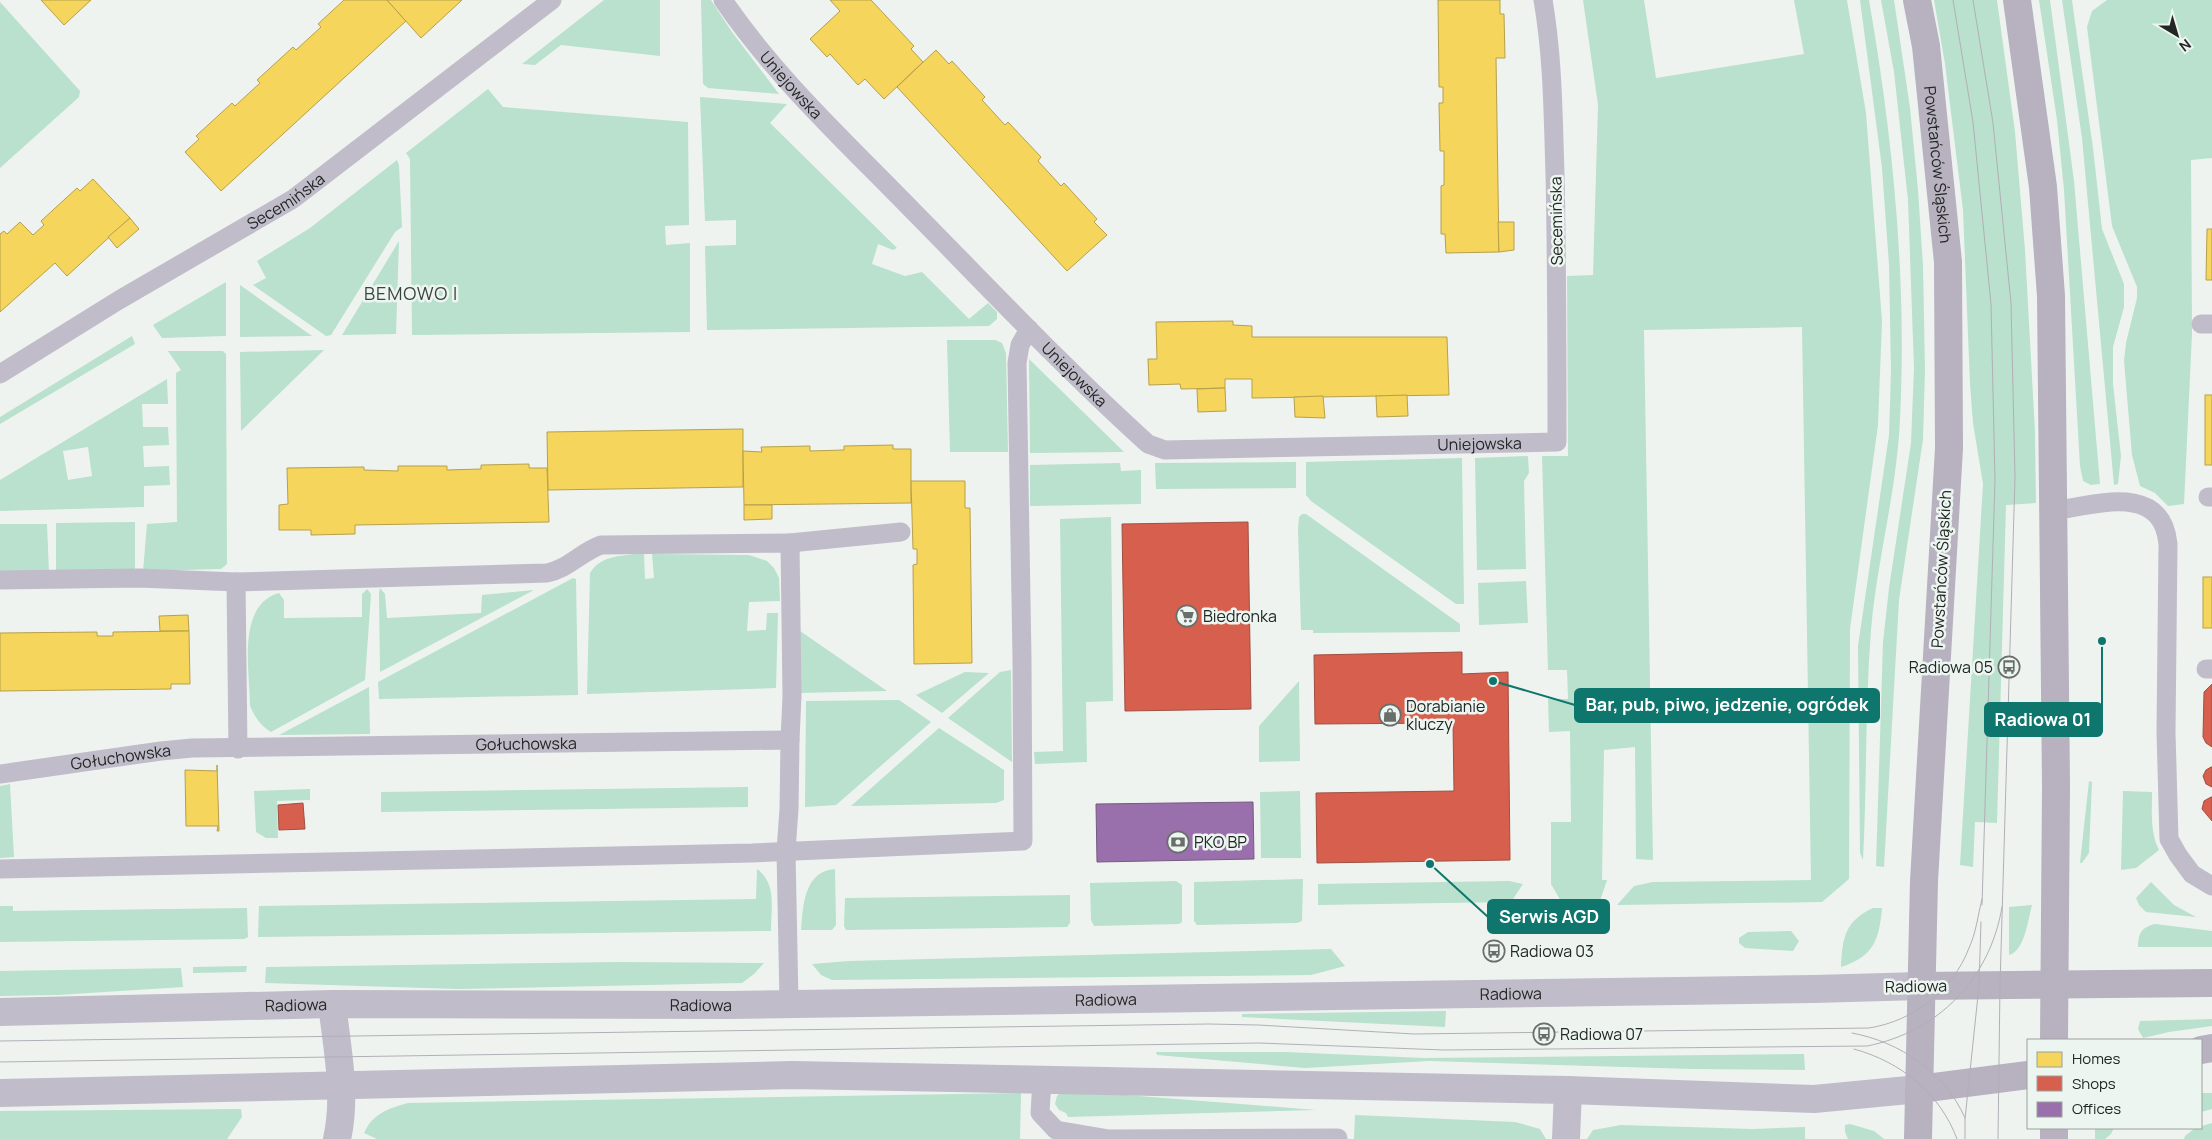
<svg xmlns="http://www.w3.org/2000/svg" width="2212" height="1139" viewBox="0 0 2212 1139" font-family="Manrope,sans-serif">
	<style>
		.green { fill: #b9e1cd; fill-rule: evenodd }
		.homes { fill: #f6d55c; stroke: #b6a04b }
		.shops { fill: #d6604d; stroke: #a04f41 }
		.offices { fill: #9970ab; stroke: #755a82 }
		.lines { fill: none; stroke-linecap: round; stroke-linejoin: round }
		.service { stroke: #c0bcc9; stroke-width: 19 }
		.minor { stroke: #c0bcc9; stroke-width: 28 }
		.tertiary { stroke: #c0bcc9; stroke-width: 28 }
		.secondary { stroke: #b7b1c0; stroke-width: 28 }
		.tram { stroke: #b1afb6; stroke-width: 1 }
		.labels { text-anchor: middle; stroke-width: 5; stroke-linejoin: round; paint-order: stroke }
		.street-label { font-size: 16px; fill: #222624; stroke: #ecf5f0 }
		.poi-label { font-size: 16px; fill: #222624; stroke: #ecf5f0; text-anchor: start }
		.neighbourhood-label { font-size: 18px; letter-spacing: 1px; fill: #3b433f; stroke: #ecf5f0 }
		.leader { fill: none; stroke: #0f766e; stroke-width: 2 }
		.callout-dot { fill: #0f766e; stroke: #ecf5f0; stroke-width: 2 }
		.callout { fill: #0f766e; stroke: #0f766e; stroke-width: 2 }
		.callout-label { font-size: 18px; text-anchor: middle; font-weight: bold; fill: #fff }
	</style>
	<rect width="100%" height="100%" fill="#eef3f0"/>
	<g class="green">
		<path d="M604,0H660V56L561,45L535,65L522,64Z"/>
		<path d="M701,0H711L732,32L779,94L708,88L703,84Z"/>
		<path d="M1583,0H1644L1656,78L1804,54L1794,0H1847L1866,113L1882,321L1878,425L1850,629L1849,879L1822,902L1617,905L1634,886L1653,882L1811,880L1802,327L1644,330L1653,860L1636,859L1635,747L1604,750L1602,880H1607L1599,904L1562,903L1551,884V822H1571L1570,731L1549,732L1548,699H1568L1567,670H1548L1542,456H1568L1567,276L1593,275L1598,105Z"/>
		<path d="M1860,0H1869C1893,138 1907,280 1900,419C1897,490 1877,560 1871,630C1865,706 1867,784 1863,860L1860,853L1858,646L1889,435L1891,371L1889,265L1882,168Z"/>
		<path d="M1881,0H1894L1910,108L1918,190L1923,266L1925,370L1923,439L1899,600L1884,867L1876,866L1883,642L1889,588L1911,443L1914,368L1908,200L1894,72Z"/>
		<path d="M1934,0H1997L2015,132L2025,250L2035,432L2036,503L2006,505L1997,823L1975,822L1973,867L1960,865L1983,484L1973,423L1970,384L1963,210L1945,64Z"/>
		<path d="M2039,0H2050L2074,181L2100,484L2091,485L2083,481L2080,466L2064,190L2057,120Z"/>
		<path d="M2062,0H2072L2074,15L2093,148L2102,229L2124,284V307L2113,347V384L2121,456L2118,484L2114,485L2082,138Z"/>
		<path d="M2107,0H2212V158L2191,160L2192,334L2184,504L2168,506L2155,493L2140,486L2132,455L2124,361L2126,343L2137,298V287L2112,226L2087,27L2092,11Z"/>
		<path d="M0,2L80,91L79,97L0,168Z"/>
		<path d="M488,89L503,107L688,122L689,225L665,226L666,245L690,243V332L412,335L410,159L406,153Z"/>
		<path d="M700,97L787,104L770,123L897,248L893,250L878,244L872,264L905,276L922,272L969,319L988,303L997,312V319L989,326L707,330L705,246L736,245V220L705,221Z"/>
		<path d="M397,160L399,165L402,227L395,232L331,335L326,336L253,285L266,278L257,261L310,228Z"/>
		<path d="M399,241L396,334L342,335Z"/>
		<path d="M226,282V336L162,338L153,325Z"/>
		<path d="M240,285L312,336L240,337Z"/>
		<path d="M132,336L135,344L0,424V417Z"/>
		<path d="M947,340H995L1002,343L1006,353L1008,452H950Z"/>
		<path d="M324,350L241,431L240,352Z"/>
		<path d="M168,351H223L226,354L227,564L221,569L143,571L147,524L177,522L176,373L181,370Z"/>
		<path d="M1029,359L1124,452L1030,453Z"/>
		<path d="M167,379L168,404H142L143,427H168L169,445L143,446L144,467L169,466L170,485L144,486V507L0,511V480ZM88,447L92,476L68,480L63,451Z"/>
		<path d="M1528,456L1529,473L1524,481L1526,569L1477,570L1475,458Z"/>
		<path d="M1462,458L1464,604H1456L1311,501L1306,495V462Z"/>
		<path d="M1296,462V488L1156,489L1155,463Z"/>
		<path d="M1120,463L1121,471L1141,470V504L1030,506V465Z"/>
		<path d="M1302,514H1306L1460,624V632L1313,633V630H1301L1298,529L1299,517Z"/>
		<path d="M1111,517L1113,701L1086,702L1087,762L1035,764L1034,752L1063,751L1060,519Z"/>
		<path d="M135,522V571L56,572V523Z"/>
		<path d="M0,524H47L49,573H0Z"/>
		<path d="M644,553L645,579L654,578L652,554L749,555L767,561L774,568L779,578L780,601L749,602L747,631L766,630L767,613H778L776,688L587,694L590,573C602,554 624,556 644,553Z"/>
		<path d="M573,578L576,579L578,695L379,699L378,682Z"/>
		<path d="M1526,581L1528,623L1479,625L1478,583Z"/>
		<path d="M380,588L385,594L387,618L481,613L482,595L534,590L380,672L379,593Z"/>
		<path d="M367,589L371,594L365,680L271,732C260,725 255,717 250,706C250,672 236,605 279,593L284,600V618L362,617V594Z"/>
		<path d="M800,631L887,691L799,693Z"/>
		<path d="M1011,670L1012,762L948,718L1000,672Z"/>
		<path d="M965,672L989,673L942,713L916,695Z"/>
		<path d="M1299,681L1300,761L1259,762V726Z"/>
		<path d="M369,687L370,734L279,735Z"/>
		<path d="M899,700L931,722L836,805L805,807L806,701Z"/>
		<path d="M939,728L1004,770V800L996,803L851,806Z"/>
		<path d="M2089,781L2092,782L2089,853L2082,863H2080Z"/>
		<path d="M10,784L14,857L0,858V786Z"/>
		<path d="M748,787V807L381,812V792Z"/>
		<path d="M310,789V800L277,801L278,838H266L256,832L254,791Z"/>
		<path d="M1300,791L1301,858H1261L1260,792Z"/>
		<path d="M2123,791L2152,792C2152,811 2150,833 2159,850L2136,868L2121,870Z"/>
		<path d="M757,869C777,884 771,907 771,931L258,937L259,906L756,899Z"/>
		<path d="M835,869L836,925L832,930H801C803,906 804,871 835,869Z"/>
		<path d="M1303,879L1302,921L1297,923L1197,925L1194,921V882Z"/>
		<path d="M1176,881L1182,885V922L1179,924L1094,926L1091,920L1090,883Z"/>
		<path d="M1509,881L1523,884L1511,902L1318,905V884Z"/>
		<path d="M2151,882L2174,905L2196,917L2146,912L2139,905L2136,898Z"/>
		<path d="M1070,895V923L1067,927L846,930L844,926L845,898Z"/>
		<path d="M2032,905C2028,919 2025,951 2009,955V907Z"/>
		<path d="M0,906H13V911L247,908L248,937L244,939L0,942Z"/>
		<path d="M1873,908H1882C1879,940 1874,956 1841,967C1842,938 1845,921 1873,908Z"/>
		<path d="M2155,924L2212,931V947H2138C2138,933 2142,927 2155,924Z"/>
		<path d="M1791,931L1799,941L1793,951L1745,948L1739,943V938L1748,932Z"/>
		<path d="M1331,949L1345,966L1311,975L832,980L821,975L812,964L849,961Z"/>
		<path d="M618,962L764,963L754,974L742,983L457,989L265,983L266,967Z"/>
		<path d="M247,966L246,972L193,973V967Z"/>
		<path d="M181,968L183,987L58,995L0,996V971Z"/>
		<path d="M1446,1011L1445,1027L1242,1017V1014Z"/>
		<path d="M2212,1019V1026L2169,1032L2143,1038L2138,1029L2140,1021Z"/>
		<path d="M1156,1052H1286L1424,1058L1804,1054L1805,1070L1691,1069L1429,1061L1305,1068L1157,1055Z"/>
		<path d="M1063,1090L1316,1110L1068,1117L1066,1113L1059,1110L1055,1104L1057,1096Z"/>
		<path d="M1021,1093L1020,1139H377L364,1133C372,1114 389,1108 408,1103Z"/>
		<path d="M2201,1093H2212V1109L2201,1112Z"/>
		<path d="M241,1109L242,1117L227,1139H0V1111Z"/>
		<path d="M1355,1115L1515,1122L1540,1129L1546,1139H1354Z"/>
		<path d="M2212,1123V1139H2184L2185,1136L2195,1128Z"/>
		<path d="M1850,1124L1874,1131L1884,1139H1848L1845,1132V1125Z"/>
		<path d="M1621,1125L1753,1129L1805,1127V1139H1587L1593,1130Z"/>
		<path d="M2095,1128H2114L2111,1134L2105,1139H2095Z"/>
	</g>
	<g class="homes">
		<path d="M41,0H91L64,25Z"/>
		<path d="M344,0H387L406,21L221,191L185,152L199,139L196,136L232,103L235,106L260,83L257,80L293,47L296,50L321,27L318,24Z"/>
		<path d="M387,0H462L421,38Z"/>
		<path d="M830,0H871L914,46L911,49L923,62L884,99L865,79L858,85L830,54L827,57L810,39L840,11Z"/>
		<path d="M1438,0H1500V14H1504L1505,58H1496L1499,252L1446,253L1445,234H1441V186L1444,185V151H1440L1439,103H1443V87H1439Z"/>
		<path d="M936,50L949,64L952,61L985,97L982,100L1005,125L1008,122L1041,157L1038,161L1061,186L1064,183L1097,219L1094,222L1107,235L1067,271L897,87Z"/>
		<path d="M93,179L130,218L67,276L55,263L0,312V234L4,231L7,234L20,222L33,235L44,225L41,221L77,188L80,191Z"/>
		<path d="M130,218L139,229L117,248L108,237Z"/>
		<path d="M1498,222H1514V250L1499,252Z"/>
		<path d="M2207,229H2212V280H2206Z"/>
		<path d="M1233,321V325L1252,326V337H1447L1449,395L1252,398V379H1225V388L1181,389L1180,384L1149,385L1148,359H1157L1156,322Z"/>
		<path d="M1225,388L1226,411L1198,412L1197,389Z"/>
		<path d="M1407,395L1408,416L1377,417L1376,396Z"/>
		<rect x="2205" y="395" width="7" height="70"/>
		<path d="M1323,396L1325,418L1295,417L1294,397Z"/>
		<path d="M743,429V487L548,490L547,432Z"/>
		<path d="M893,445V449H911V503L744,505L743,451L762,452L761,447L810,446V451L844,450V446Z"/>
		<path d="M529,464V468H547L549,522L355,525V534L311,535V530H279V505L288,504L287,468L364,467V470L398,471V466H447V470L481,469V465Z"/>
		<path d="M911,481H965V508H970L972,663L914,664L913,565L917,564V549H913Z"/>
		<path d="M744,505H772V519L744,520Z"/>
		<rect x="2203" y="577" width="9" height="51"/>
		<path d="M188,615L189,631H160L159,616Z"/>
		<path d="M189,631L190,684H171V689L0,691V633L97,632V636H113V632Z"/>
		<path d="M217,765L219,831H217L218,826H186L185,770L217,771Z"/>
	</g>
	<g class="shops">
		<path d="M1248,522L1251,709L1125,711L1122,524Z"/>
		<path d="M1462,652V674L1508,672L1510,860L1317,863L1316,793L1454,791L1453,723L1315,724L1314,655Z"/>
		<path d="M2212,684V747L2206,743L2203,737L2204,692Z"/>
		<path d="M2211,767H2212V787L2206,784L2203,776L2206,770Z"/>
		<path d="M2211,797H2212V821L2202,809L2204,801Z"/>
		<path d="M303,803L305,829L279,830L278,805Z"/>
	</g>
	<path class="offices" d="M1253,802L1254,859L1097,862L1096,804Z"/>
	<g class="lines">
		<g class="service">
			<path id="s1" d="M723,0C776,78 847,143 912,210C990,289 1066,370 1148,444L1165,450L1557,442C1557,353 1557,263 1555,174C1553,115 1553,58 1543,0"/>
			<path d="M2201,324H2212"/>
			<path id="s2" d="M0,374L119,300L293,199L552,0"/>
			<path d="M2208,497H2212"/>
			<path d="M2053,511C2095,505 2162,482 2168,544L2166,732L2169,839L2178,855L2192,874L2212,886"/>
			<path d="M790,543L901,532"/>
			<path d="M0,580L139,578L236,582L547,573C568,569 581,552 601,545L790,543L792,696L790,740"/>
			<path d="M236,582L238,749"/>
			<path d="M2206,669H2212"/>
			<path id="s3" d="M0,774L161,751L192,748L790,740L789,809L786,851L789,1002"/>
			<path d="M0,869L752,853L1023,841L1022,659L1017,363L1020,345L1029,329"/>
			<path d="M1042,1080L1040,1113L1056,1130L1109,1139L1338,1138"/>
		</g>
		<g class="minor">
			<path d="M332,1004C337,1048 347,1095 337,1139"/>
			<path d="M1566,1139L1568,1090"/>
		</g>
		<g class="tertiary">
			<path id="s4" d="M0,1012L332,1004L729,1005L1814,989L1921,986"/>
			<path d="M0,1093L792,1075L1568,1090L1814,1099L1919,1089"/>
		</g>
		<g class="secondary">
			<path id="s5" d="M1917,0L1926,46L1948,262L1949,448L1924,881L1918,1139"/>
			<path d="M2017,0L2043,187L2051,296L2056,787L2054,1040"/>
			<path d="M1921,986L2212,983"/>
			<path d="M2201,1050L2212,1048"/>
			<path d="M1919,1089L2028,1075"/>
			<path d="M2054,1139V1128"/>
		</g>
		<g class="tram">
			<path d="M1953,0L1973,122L1991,304L1995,480L1982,905"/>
			<path d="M1973,0L1993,123L2011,303L2015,477L2000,985L1998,1139"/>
			<path d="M1852,1033C1900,1042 1945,1072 1965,1118"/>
			<path d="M0,1041L1209,1024L1258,1025L1414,1034L1869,1028C1914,1021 1953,990 1969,948C1976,933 1978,915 1982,899"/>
			<path d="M1854,1049C1901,1062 1940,1093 1957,1139"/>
			<path d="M0,1062L1259,1043L1444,1050L1867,1046C1938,1032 1990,979 2002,907"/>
			<path d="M1965,1139V1119L1979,986L1981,922"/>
		</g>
	</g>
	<defs>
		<g id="supermarket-ring" transform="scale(1.125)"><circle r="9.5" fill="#ecf5f0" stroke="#696e6b" stroke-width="1.5"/><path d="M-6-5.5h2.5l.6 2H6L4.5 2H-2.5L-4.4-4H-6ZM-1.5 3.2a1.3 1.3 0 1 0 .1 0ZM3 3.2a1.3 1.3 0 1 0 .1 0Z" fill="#696e6b"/></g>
		<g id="bus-ring" transform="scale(1.125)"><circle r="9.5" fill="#ecf5f0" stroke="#696e6b" stroke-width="1.5"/><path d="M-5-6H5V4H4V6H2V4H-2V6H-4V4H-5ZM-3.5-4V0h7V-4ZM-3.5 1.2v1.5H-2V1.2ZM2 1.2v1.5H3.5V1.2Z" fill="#696e6b"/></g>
		<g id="shop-ring" transform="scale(1.125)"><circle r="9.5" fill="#ecf5f0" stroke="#696e6b" stroke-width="1.5"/><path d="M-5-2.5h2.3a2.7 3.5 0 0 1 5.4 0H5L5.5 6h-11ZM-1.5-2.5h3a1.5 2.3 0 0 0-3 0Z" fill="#696e6b"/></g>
		<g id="bank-ring" transform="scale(1.125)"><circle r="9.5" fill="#ecf5f0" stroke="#696e6b" stroke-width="1.5"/><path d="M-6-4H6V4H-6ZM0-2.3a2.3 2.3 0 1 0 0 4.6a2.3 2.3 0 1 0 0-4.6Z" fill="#696e6b"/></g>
	</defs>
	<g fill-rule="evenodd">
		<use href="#supermarket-ring" x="1187" y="616"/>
		<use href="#bus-ring" x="2009" y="667"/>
		<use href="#shop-ring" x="1390" y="715"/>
		<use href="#bank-ring" x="1178" y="842"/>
		<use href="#bus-ring" x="1494" y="951"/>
		<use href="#bus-ring" x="1544" y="1034"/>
	</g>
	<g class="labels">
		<g class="street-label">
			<text dy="6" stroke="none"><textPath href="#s1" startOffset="109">Uniejowska</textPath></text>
			<text dy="6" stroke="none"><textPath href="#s5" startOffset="166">Powstańców Śląskich</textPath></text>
			<text dy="6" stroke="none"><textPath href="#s2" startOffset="334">Secemińska</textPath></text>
			<text transform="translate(1556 221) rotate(-91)" y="6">Secemińska</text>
			<text dy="6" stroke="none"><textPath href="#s1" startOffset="514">Uniejowska</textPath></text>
			<text dy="6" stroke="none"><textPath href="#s1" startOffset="948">Uniejowska</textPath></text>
			<text transform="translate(1941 569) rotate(-87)" y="6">Powstańców Śląskich</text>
			<text dy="6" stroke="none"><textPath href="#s3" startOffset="528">Gołuchowska</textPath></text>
			<text dy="6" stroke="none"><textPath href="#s3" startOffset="122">Gołuchowska</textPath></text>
			<text transform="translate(1916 986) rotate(-1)" y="6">Radiowa</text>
			<text dy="6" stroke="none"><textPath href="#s4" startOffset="1511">Radiowa</textPath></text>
			<text dy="6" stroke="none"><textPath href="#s4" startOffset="1106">Radiowa</textPath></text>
			<text dy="6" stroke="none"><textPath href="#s4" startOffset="296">Radiowa</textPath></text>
			<text dy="6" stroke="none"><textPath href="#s4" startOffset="701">Radiowa</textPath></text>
		</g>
		<g class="poi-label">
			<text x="1203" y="622">Biedronka</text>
			<text x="1993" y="673" text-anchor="end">Radiowa 05</text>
			<text x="1406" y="712">Dorabianie<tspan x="1406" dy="18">kluczy</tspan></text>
			<text x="1194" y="848">PKO BP</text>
			<text x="1510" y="957">Radiowa 03</text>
			<text x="1560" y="1040">Radiowa 07</text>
		</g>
		<g class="neighbourhood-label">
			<text x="411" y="300">BEMOWO I</text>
		</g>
	</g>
	<path class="leader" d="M1493 681L1575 705M2102 641L2102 720M1430 864L1488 917"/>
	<g class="callout-dot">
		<circle cx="1493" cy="681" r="5"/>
		<circle cx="2102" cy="641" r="5"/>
		<circle cx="1430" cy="864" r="5"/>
	</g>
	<g class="callout">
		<rect x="1575" y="689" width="304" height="33" rx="5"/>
		<rect x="1985" y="703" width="117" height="33" rx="5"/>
		<rect x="1488" y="900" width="121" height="33" rx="5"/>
	</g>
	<g class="callout-label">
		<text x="1727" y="711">Bar, pub, piwo, jedzenie, ogródek</text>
		<text x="2043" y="726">Radiowa 01</text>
		<text x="1549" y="923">Serwis AGD</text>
	</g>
	<rect x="2027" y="1039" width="175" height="90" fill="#ecf5f0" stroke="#9ba29e"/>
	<rect x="2037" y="1052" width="25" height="15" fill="#f6d55c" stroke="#9ba29e"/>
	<text x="2072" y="1064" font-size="15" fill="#222624">Homes</text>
	<rect x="2037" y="1076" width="25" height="15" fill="#d6604d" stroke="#9ba29e"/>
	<text x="2072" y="1089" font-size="15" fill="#222624">Shops</text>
	<rect x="2037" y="1102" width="25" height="15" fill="#9970ab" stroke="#9ba29e"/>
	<text x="2072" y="1114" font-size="15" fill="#222624">Offices</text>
	<g transform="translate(2177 35) rotate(142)" stroke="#ecf5f0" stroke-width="4" paint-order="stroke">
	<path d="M0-4L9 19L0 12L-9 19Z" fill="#222624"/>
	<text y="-8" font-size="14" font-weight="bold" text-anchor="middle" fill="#222624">N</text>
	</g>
</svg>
